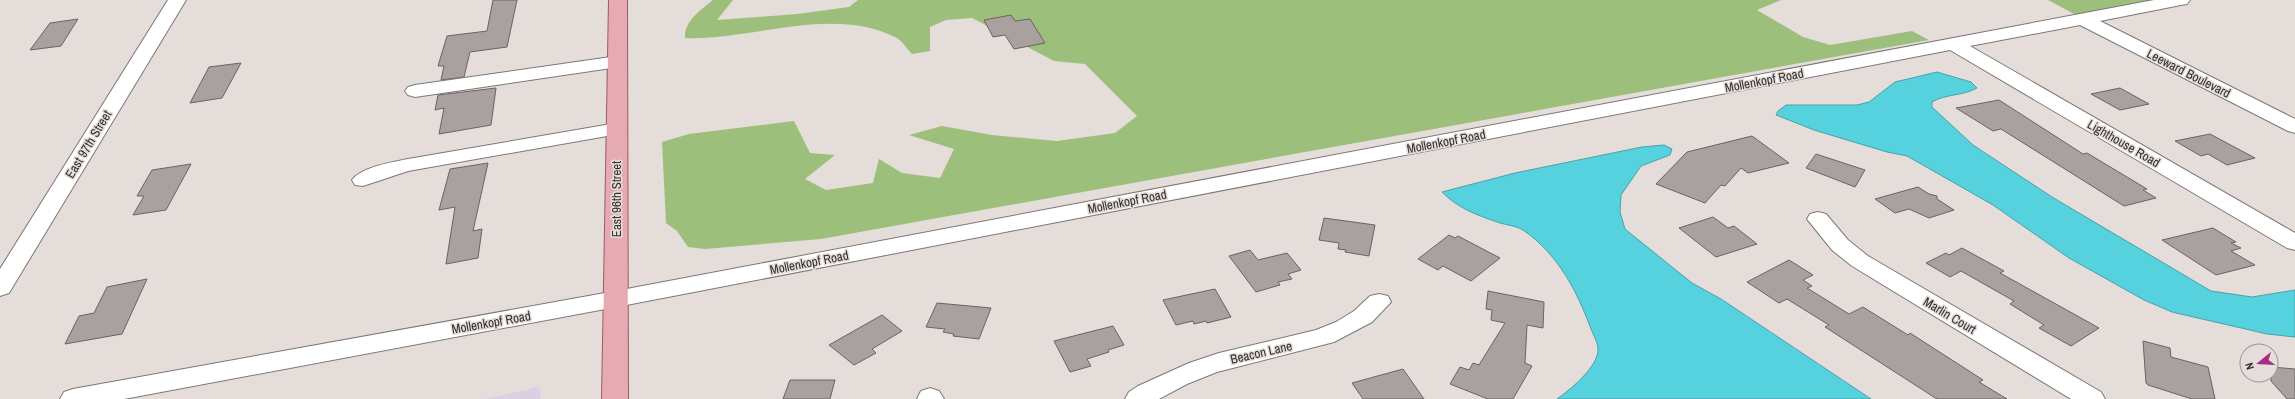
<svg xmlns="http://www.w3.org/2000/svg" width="2295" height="399" viewBox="0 0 2295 399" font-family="'Archivo Narrow',sans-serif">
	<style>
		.commercial { fill: #dccfe3 }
		.green { fill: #9dbf7c }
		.water { fill: #55d2de; stroke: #4aa1a9 }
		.building { fill: #a8a19f; stroke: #6a6361 }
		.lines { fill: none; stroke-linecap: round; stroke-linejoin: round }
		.minor-casing { stroke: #7e7875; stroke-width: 2 }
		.major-casing { stroke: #9d5a63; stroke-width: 2 }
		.minor { fill: #fff; fill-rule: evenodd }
		.major { fill: #e6aab3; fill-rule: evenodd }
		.labels { text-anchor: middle; stroke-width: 3; stroke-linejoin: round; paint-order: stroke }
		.street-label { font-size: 13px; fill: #322f2e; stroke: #e4ddd9 }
	</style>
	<rect width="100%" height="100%" fill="#e4ddd9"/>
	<path class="commercial" d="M539,387L541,399H485Z"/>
	<g class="green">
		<path d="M713,0H733L717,20L797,14L849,7L858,0H1781L1757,10L1803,37L1830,45L1912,31L1929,40L821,239L705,249L688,247L677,231L666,223L662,142L689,134L794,121L810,153L835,155L805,179L826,190L873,183L879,159L902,173L940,178L954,149L909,135L942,126L992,135L1057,141L1115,133L1137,116L1085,64L1054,61L972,18L946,20L930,27V51L912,54C907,49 902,40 895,37C831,5 751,41 685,38C684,21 701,10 713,0Z"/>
		<path d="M2048,0H2154L2076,15Z"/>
	</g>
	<g class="water">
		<path d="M1937,72L1971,82L1977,88C1963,96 1945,94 1932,102V107L1973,145L2052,197L2211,291L2252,297L2295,290V337L2267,334L2172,312L2144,300L2069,258L1993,205L1907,156L1887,152L1814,130L1776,115L1778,111L1786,105H1857L1869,102L1895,82Z"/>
		<path d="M1664,145L1672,149L1670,155L1641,166L1621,195L1620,212L1625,229L1692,283L1721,299L1871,399H1557C1570,390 1599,366 1598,349C1598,343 1593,334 1591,329C1577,291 1558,254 1523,230C1517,226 1507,225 1500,223C1477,215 1459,209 1442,192L1515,173L1642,147Z"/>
	</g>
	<g class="building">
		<path d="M493,0H517L507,47L470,52L464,77L441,80L444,66H438L447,36L487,31Z"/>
		<path d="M1011,15L1015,21L1030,19L1045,43L1014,49L1005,35L993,37L984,20Z"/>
		<path d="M78,19L61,46L30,50L50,23Z"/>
		<path d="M241,63L222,98L190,103L209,67Z"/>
		<path d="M496,88L491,125L439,134L444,108L435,110L438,95Z"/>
		<path d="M2120,88L2149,104L2120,110L2091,94Z"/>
		<path d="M1999,100L2083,154L2087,153L2147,189L2143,190L2156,198L2124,206L2001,129L1993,131L1956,108Z"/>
		<path d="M2210,134L2255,158L2227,165L2208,154L2201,156L2175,141Z"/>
		<path d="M1752,136L1789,163L1748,173L1741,168L1725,186L1721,185L1705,203L1656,184L1687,152Z"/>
		<path d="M1816,154L1865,170L1855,187L1806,168Z"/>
		<path d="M488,163L473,231L482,229L478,258L446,264L455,207L439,210L450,169Z"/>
		<path d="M191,164L166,210L133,215L144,196H137L152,170Z"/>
		<path d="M1918,187L1929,194L1937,196V199L1954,210L1929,218L1909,209L1895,213L1875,199Z"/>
		<path d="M1713,217L1728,228L1734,226L1757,244L1716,257L1679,228Z"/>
		<path d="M1324,218L1375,225L1369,256L1345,252L1346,250L1338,249L1339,243L1319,240Z"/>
		<path d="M2213,228L2236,242L2231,243L2241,248L2231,251L2255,265L2216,275L2162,240Z"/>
		<path d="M1449,235L1455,238L1458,236L1500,258L1471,281L1443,266L1438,270L1418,259Z"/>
		<path d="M1962,248L2004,271L2000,273L2099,328L2071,346L2039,328L2044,325L2010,304L2014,301L1961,271L1950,277L1926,263L1946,253L1949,255Z"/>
		<path d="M1250,250L1258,260L1287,253L1301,270L1288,274L1292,279L1278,282L1280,285L1256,292L1229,256Z"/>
		<path d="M1789,260L1813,275L1803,280L1812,286L1807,288L1849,314L1863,307L1908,335L1910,333L1983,380L1979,382L2007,399H1937L1825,327L1829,325L1787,299L1779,303L1747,282Z"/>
		<path d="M147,279L122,334L65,344L79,316L94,313L107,287Z"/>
		<path d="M1215,289L1231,317L1207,323L1206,321L1194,324L1193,321L1176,325L1163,300Z"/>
		<path d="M1488,291L1544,302L1543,328L1527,325L1525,363L1532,366L1513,399H1488L1450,384L1460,367L1469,370L1473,363L1479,365L1505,323L1491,320L1492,310L1486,309Z"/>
		<path d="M937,303L991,308L979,339L953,336L954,334L943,332L945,329L926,327Z"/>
		<path d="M882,315L902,331L872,349L876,353L854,365L829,345Z"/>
		<path d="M1113,326L1124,345L1108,350L1109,352L1087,359L1091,366L1070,372L1054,341Z"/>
		<path d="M2143,341L2170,348L2171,357L2208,367L2215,399H2192L2148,385L2146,383Z"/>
		<path d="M2271,367L2295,369V399H2287L2271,381Z"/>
		<path d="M1403,369L1424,399H1363L1352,383Z"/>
		<path d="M790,380H835L830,399H783Z"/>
	</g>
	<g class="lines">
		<g class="minor-casing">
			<g id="minor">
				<path d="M168,0H186L12,288L9,293L0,296V269Z"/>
				<path d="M2154,0H2190L2187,4L2181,5L2100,21L2295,119V133L2288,131L2080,25L1970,46L2295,233V250L2287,248L1950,50L616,307L124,399H60L64,392L73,389L616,291Z"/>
				<path d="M618,56L625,58L627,62L625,66L415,97L408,95L405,91L408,87L415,85Z"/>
				<path d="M617,123L624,125L627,129L624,133L408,171L363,186L355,185L352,180C361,167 393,162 408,159Z"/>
				<path d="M1818,212L1826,214L1848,240L1868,256L2101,392L2105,399H2071L1852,266L1832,250L1807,219L1810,214Z"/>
				<path d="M1379,294L1388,296L1391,302L1372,322L1334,342L1217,372L1187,384L1159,399H1125L1129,392L1138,386L1189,363L1219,353L1316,330L1336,322L1354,311L1370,296Z"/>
				<path d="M930,388L939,391L944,399H917L921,391Z"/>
			</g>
		</g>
		<g class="major-casing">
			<path id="major" d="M609,0H627L628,399H602Z"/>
		</g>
		<use href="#minor" class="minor"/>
		<use href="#major" class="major"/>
	</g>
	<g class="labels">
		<g class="street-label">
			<text transform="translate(2189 73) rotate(27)" y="5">Leeward Boulevard</text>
			<text transform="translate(1764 80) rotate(-11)" y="5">Mollenkopf Road</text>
			<text transform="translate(1446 141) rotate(-11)" y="5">Mollenkopf Road</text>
			<text transform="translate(2124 143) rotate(30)" y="5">Lighthouse Road</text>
			<text transform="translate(88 144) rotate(-59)" y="5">East 97th Street</text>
			<text transform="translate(616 199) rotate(-90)" y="5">East 96th Street</text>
			<text transform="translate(1127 201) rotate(-11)" y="5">Mollenkopf Road</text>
			<text transform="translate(809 262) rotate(-11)" y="5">Mollenkopf Road</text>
			<text transform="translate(1950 315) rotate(31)" y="5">Marlin Court</text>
			<text transform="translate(491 322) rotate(-10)" y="5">Mollenkopf Road</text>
			<text transform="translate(1261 352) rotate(-13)" y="5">Beacon Lane</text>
		</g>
	</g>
	<g transform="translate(2259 363) rotate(252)"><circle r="19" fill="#e4ddd9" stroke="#9d9795"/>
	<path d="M0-3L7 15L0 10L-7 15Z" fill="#a82c7f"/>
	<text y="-6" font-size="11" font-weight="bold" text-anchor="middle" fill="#322f2e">N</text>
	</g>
</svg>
